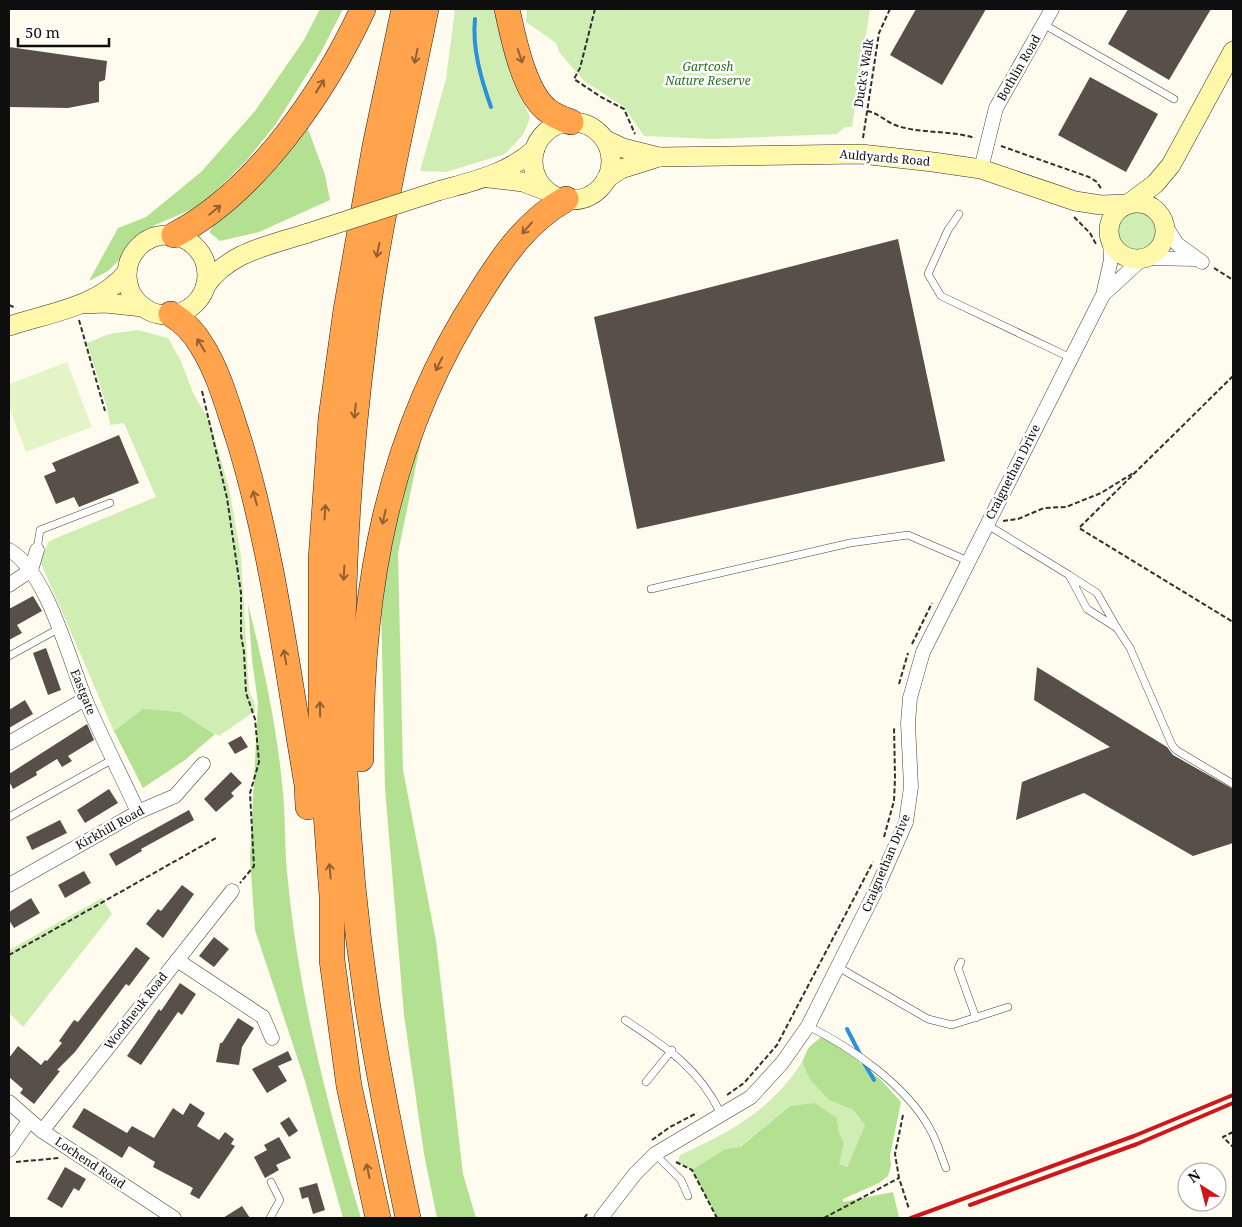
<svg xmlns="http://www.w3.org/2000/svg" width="1242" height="1227" viewBox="0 0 1242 1227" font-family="'Noto Serif',serif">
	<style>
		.green { fill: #d0eeb4 }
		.forest { fill: #b3e191 }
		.pitch { fill: #e3f4c7 }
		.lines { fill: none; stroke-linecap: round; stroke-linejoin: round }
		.stream { stroke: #2c91dc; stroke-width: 4 }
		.building { fill: #584f49 }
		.lane-casing { stroke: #414141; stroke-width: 8 }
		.street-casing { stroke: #414141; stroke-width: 15 }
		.secondary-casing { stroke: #303030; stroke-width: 20 }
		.highway-casing { stroke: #1f1f1f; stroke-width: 26 }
		.path { stroke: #303030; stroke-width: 2; stroke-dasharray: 5 2.5; stroke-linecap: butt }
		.lane { stroke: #fff; stroke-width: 7 }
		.street { stroke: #fff; stroke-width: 14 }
		.secondary { stroke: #fff8aa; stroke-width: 19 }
		.highway { stroke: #ffa34d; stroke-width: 25 }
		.rail { stroke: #cd171a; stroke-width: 4 }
		.secondary-bridge-casing { stroke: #303030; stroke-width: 20; stroke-linecap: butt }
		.secondary-bridge { stroke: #fff8aa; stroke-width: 19 }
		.oneway { stroke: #936031 }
		.labels { text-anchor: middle; stroke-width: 5; stroke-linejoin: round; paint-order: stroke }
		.park-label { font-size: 12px; font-style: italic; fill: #266d17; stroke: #fff }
		.street-label { font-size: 12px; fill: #0e0e0e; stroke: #fff }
	</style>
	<rect width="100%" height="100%" fill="#fffcef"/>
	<g class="green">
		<path d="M455,9H497L509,63L530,118L523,135L505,154L446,172L420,171L446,79Z"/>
		<path d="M527,9H870L852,127H845L837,134L712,139L644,136L624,107L584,81L559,52L556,43L526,22Z"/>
		<circle cx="1137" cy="231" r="20"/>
		<path d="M138,330L168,338L181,361L193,393L210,422L229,488L241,556L249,691L255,704V711L219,736L180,712L144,710L114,732L40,561L49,541L156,497L124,423L110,425L107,408L87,343L109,334Z"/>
		<path d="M102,898L112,914L23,1027L9,1013V950Z"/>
		<path d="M802,1062L810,1080L829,1100L853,1110L865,1125L847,1167L838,1164L844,1143L839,1132L837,1118L790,1106L739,1147L725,1149L692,1170L678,1162L680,1155C731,1132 771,1110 802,1062Z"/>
	</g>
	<g class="forest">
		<path d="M320,9H343L321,52L276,124L247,160L202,205L155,225L108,271L89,281L118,228L146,217L201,172L255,111L304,40Z"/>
		<path d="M307,126L325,175L330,200L259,232L220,241L209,232L217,220Z"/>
		<path d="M425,422L398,553L403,770L436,941L463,1174L476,1218H437L424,1154L404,1015L385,788L381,601L398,471Z"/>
		<path d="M248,604C263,663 276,722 282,783C286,815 284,849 288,881C299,996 328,1108 361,1218H343L305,1081L255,930L250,858L258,703L252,660Z"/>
		<path d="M143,709L180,712L215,734L185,760L143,788L114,731Z"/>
		<path d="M825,1034L881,1080L901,1102L890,1156L891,1166L888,1176L879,1183L843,1199V1202L893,1192L899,1217L717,1218L692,1170L725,1149L740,1147L790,1106L815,1103L837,1118L839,1132L844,1143L839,1164L847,1167L865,1125L853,1110L829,1100L810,1080L802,1062L809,1047Z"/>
	</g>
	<path class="pitch" d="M67,362L92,427L26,452L9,407V384Z"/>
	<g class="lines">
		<g class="stream">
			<path d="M475,19C472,48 481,79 491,107"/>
			<path d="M847,1029L861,1056"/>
			<path d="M864,1063L874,1080"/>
		</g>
	</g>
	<g class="building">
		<path d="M916,9H986L942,85L890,55Z"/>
		<path d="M1128,9H1211L1169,80L1108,44Z"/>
		<path d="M9,47L107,61L105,80L99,82V102L68,108L9,107Z"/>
		<path d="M1090,77L1158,114L1126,172L1058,135Z"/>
		<path d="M898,239L945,461L637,529L594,317Z"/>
		<path d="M119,435L139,483L79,507L74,497L56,504L44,476L56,471L52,463Z"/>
		<path d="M33,596L42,611L17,625L22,633L9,640V609Z"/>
		<path d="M46,648L61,690L48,695L33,653Z"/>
		<path d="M1037,667L1167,747L1173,755L1233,789V843L1193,856L1084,793L1016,820L1022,782L1110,747L1034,700Z"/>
		<path d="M25,700L33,714L9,728V710Z"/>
		<path d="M87,724L94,740L68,756L72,761L62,767L57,759L36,772L37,775L13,789L9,781V774Z"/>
		<path d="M241,736L248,747L235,754L228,743Z"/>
		<path d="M231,772L242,783L231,793L234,796L216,812L204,799Z"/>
		<path d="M109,789L118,803L85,823L77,810Z"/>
		<path d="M189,810L194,820L141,849L142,851L116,866L109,854Z"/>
		<path d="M60,820L67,833L32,850L26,837Z"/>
		<path d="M84,871L91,883L65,898L58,885Z"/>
		<path d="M182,885L194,894L163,938L146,924L158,909L161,911Z"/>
		<path d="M31,898L40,913L14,928L9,920V912Z"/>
		<path d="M214,937L229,949L214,967L199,956Z"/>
		<path d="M136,947L150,958L129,986L126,984L75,1052L57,1070L60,1071L34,1104L20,1093L23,1089L9,1077V1058L18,1046L41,1065L45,1060L47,1061L62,1043L59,1041L74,1020L78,1022Z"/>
		<path d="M180,983L196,994L182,1015L178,1012L141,1065L127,1056L159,1009L161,1011Z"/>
		<path d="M238,1018L254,1028L242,1047L239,1065L216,1062L220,1043H222Z"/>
		<path d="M288,1051L292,1060L278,1066L287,1081L267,1093L252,1069Z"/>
		<path d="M190,1103L205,1113L197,1126L219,1140L225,1132L234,1139L231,1144L235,1146L199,1199L190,1194L193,1188L153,1167L155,1162L129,1146L122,1158L72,1127L84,1108L127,1133L132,1126L154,1138L173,1108L183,1115Z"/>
		<path d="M289,1117L298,1131L289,1137L280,1123Z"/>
		<path d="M279,1137L291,1158L276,1165L279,1170L265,1178L254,1157L267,1150L264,1145Z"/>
		<path d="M65,1167L86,1179L79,1191L74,1188L62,1208L47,1199Z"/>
		<path d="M317,1183L325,1210L313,1214L308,1197L302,1199L299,1188Z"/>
		<path d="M242,1206L250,1218H223Z"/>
	</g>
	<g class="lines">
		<g class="lane-casing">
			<g id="lane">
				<path d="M1043,24L1174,99"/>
				<path d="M959,214L948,230L928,274L941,296L1071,358"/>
				<path d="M986,524L1069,575"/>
				<path d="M37,550L40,530L110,503"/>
				<path d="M1069,575L1097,593L1117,628L1087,609Z"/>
				<path d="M651,589L850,543L908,535L968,561"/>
				<path d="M1117,628L1130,648L1172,745L1176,750L1233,784"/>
				<path d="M9,656L58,629"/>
				<path d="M9,817L106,763"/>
				<path d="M961,962L958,968L976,1018"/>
				<path d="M838,967L928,1019L952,1025L1008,1007"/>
				<path d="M625,1020C666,1047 699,1068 721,1114"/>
				<path d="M808,1026C852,1048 906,1085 930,1129C937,1141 941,1156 946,1168"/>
				<path d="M646,1082L672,1050"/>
				<path d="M655,1154L681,1180L688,1196"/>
				<path d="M270,1218L280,1200L271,1182"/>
			</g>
		</g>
		<g class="street-casing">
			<g id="street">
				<path d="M981,169L996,108L1052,9"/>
				<path d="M1165,225L1177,244L1202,262"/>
				<path d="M1145,258L1195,259"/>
				<path d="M1105,293L1143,258"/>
				<path d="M9,550C47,571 69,660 86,701C102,738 121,775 138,812"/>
				<path d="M9,585L31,570L37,550"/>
				<path d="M9,743L85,699"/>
				<path d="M9,885L138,812L175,796L203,764"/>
				<path d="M177,960L263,1017L272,1038"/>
				<path d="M9,1102L42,1131L174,1218"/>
				<path d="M42,1131L232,891"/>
				<path d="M9,1150L29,1121"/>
				<path d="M601,1218L635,1174L655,1154L751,1097L782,1063L808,1026L877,888L906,822L911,787L908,723L910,698L923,652L1103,295L1111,260L1110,241"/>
			</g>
		</g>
		<g class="secondary-casing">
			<g id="secondary">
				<circle cx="572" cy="161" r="39"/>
				<path d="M604,139L623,148L659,157L861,154L933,162L981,169L1075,201L1101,205L1126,204"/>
				<path d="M489,178L523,182L547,191"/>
				<path d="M606,179L621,169L659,157"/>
				<path d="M438,191C473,181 508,174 535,149"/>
				<circle cx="1137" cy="231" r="28"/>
				<path d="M1128,204L1155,184L1171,165L1233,51"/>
				<circle cx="167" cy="275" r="40"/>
				<path d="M205,287C227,252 271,245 308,233"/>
				<path d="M85,304L105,303L143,307"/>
				<path d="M9,326C48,313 99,307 127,272"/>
			</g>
		</g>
		<g class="highway-casing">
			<g id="highway">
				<path d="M507,9C513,37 524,92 547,110C554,116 563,119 571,122"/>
				<path d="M174,235C256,193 325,91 363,9"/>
				<path d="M171,314C184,322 194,332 202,346C219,373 228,407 238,437C273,550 287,669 307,785L308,807"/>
				<path d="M361,759C360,591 387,435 480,293C503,256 527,221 566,199"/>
				<path d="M378,1218L349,1086L332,960V896L321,745V560L331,418L346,310L375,146L404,9"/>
				<path d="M408,1218C393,1146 378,1074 367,1001C334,782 336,560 364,340C377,229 404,119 426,9"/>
			</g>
		</g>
		<g class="path">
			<path d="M595,9L580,68L574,79L601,97L624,109L635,134"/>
			<path d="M867,111C879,113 887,123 898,126C923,134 950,130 975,138"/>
			<path d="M863,138L879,33L890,9"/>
			<path d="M1001,146L1089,177L1097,182L1102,190"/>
			<path d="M1074,217L1090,233L1097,246"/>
			<path d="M1214,268L1233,280"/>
			<path d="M9,305L16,308"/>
			<path d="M79,320L105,411"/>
			<path d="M1233,376L1079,528L1233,622"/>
			<path d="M202,391L227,498L241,593V635L244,652L246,693L255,719L259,762L250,793L254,866L240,883"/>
			<path d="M1003,521L1018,519L1044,508L1066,507L1101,493L1135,472"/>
			<path d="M912,644L932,603"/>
			<path d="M899,684L908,653"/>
			<path d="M884,837L894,801L895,778L894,726"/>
			<path d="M9,955L216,838"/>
			<path d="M727,1095L744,1083L777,1045L873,862"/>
			<path d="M903,1115L895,1154L899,1178L909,1209"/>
			<path d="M1233,1132L1223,1137L1233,1147"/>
			<path d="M652,1140L670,1127L697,1113"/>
			<path d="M16,1162L59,1158"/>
			<path d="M676,1162L692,1170L717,1218"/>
			<path d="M584,1218L588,1213"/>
			<path d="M824,1218L899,1178"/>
		</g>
		<use href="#lane" class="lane"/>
		<use href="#street" class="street"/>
		<use href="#secondary" class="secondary"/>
		<use href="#highway" class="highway"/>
		<g class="rail">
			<path d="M970,1205L1137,1144L1233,1103"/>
			<path d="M911,1218L1134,1136L1233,1095"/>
		</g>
		<g class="secondary-bridge-casing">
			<path id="secondary-bridge" d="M308,233L438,191"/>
		</g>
		<use href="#secondary-bridge" class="secondary-bridge"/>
	</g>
	<defs><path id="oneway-shaft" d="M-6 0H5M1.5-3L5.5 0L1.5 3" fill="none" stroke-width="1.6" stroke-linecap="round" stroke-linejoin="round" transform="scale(1.25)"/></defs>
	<g class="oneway">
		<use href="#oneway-shaft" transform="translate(416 56) rotate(102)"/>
		<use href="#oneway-shaft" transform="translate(520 56) rotate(72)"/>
		<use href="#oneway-shaft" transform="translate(320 86) rotate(-58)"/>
		<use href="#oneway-shaft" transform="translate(215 210) rotate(-39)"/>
		<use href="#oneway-shaft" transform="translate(527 228) rotate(131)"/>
		<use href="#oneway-shaft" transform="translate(378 250) rotate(101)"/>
		<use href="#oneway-shaft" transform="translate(201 345) rotate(-121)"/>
		<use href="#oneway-shaft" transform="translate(439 364) rotate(117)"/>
		<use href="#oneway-shaft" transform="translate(355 411) rotate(96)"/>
		<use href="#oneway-shaft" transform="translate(255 498) rotate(-105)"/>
		<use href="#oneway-shaft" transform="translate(325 512) rotate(-86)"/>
		<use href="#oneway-shaft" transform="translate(384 517) rotate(103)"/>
		<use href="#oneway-shaft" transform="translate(344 573) rotate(93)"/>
		<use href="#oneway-shaft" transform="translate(285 657) rotate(-100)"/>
		<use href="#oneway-shaft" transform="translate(320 709) rotate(-91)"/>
		<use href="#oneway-shaft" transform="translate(330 871) rotate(-95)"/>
		<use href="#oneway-shaft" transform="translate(368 1171) rotate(-102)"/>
	</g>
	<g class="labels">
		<g class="park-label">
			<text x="708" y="71">Gartcosh<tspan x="708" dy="14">Nature Reserve</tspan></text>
		</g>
		<g class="street-label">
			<text transform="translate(1019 68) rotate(-60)" y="4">Bothlin Road</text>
			<text transform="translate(864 73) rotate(-81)" y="4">Duck's Walk</text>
			<text transform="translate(885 158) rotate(5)" y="4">Auldyards Road</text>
			<text transform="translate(1013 472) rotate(-63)" y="4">Craignethan Drive</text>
			<text transform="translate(83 692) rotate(68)" y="4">Eastgate</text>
			<text transform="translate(110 828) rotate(-29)" y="4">Kirkhill Road</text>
			<text transform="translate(886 863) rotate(-67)" y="4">Craignethan Drive</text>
			<text transform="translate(136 1011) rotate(-52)" y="4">Woodneuk Road</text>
			<text transform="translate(90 1163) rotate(34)" y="4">Lochend Road</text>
		</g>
	</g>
	<rect width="1242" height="1227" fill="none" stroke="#0e0e0e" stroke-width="20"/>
	<g transform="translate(1202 1187) rotate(324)"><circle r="24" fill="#ffffff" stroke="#9f9f9f"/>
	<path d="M0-4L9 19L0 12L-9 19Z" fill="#cd171a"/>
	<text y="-8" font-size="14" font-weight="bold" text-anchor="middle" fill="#0e0e0e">N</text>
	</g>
	<path d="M18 38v8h91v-8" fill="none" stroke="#0e0e0e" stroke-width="2.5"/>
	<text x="25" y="38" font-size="15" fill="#0e0e0e" stroke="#ffffff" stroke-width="4" paint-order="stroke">50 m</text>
</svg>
